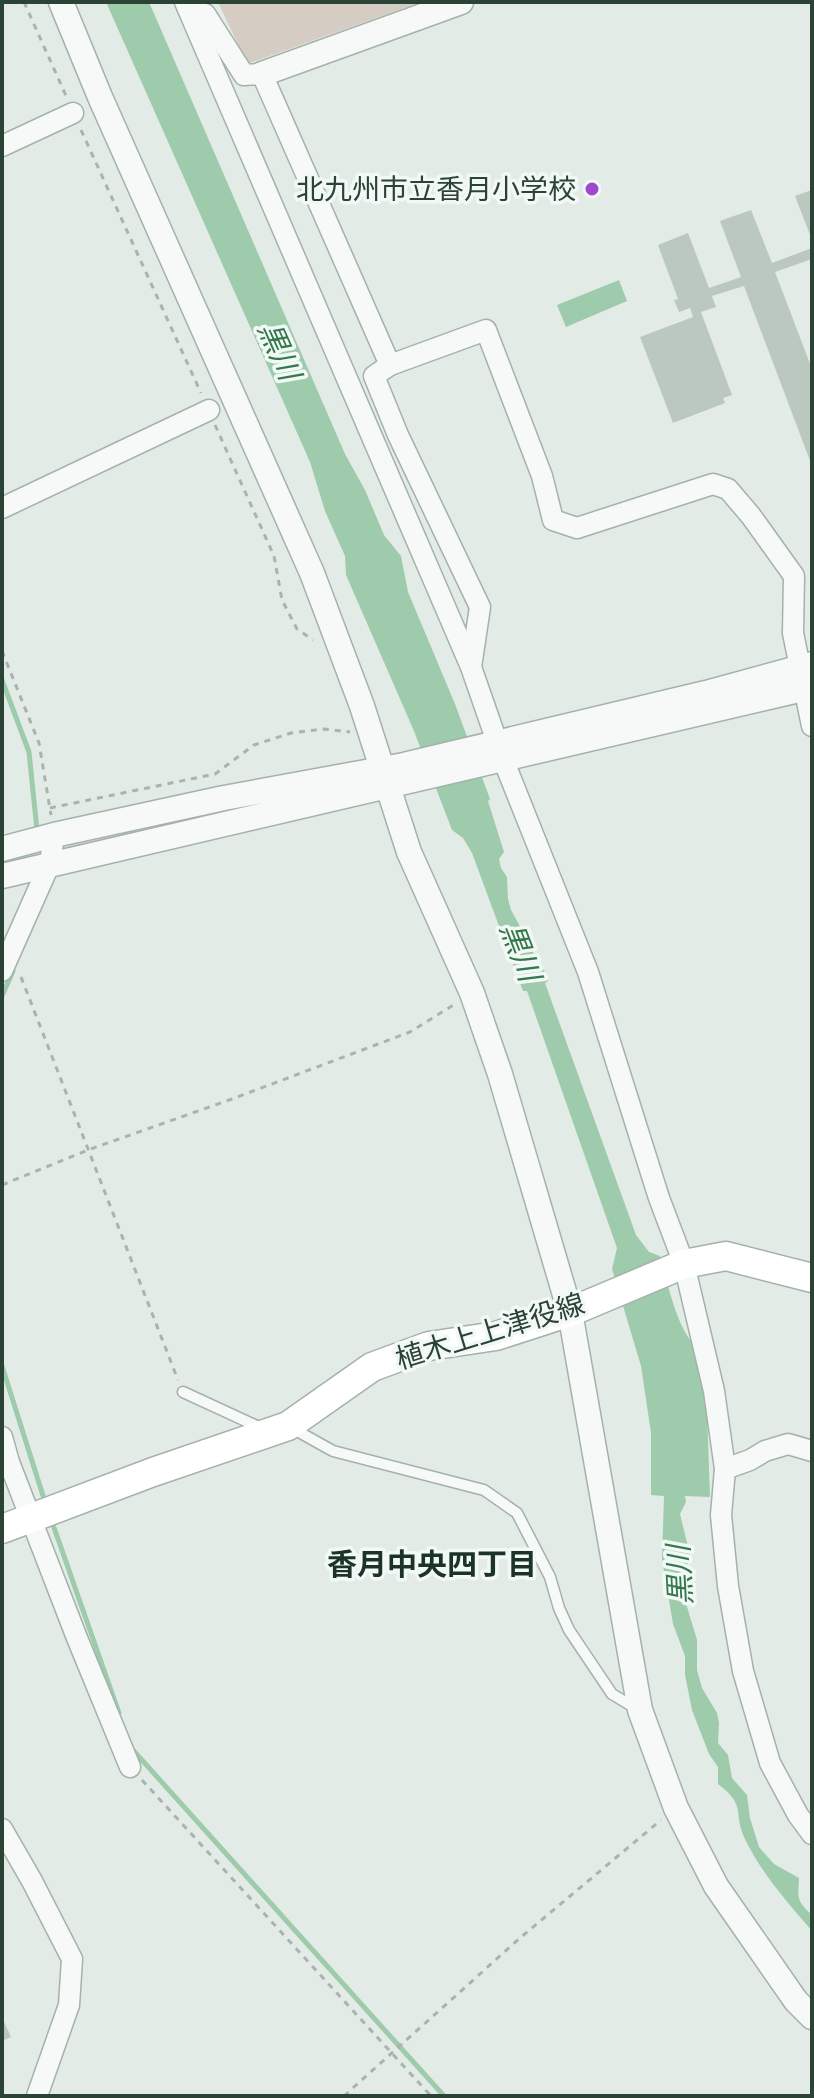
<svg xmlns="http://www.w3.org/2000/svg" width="814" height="2098" viewBox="0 0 814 2098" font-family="'Space Grotesk','Noto Sans JP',sans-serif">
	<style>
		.green { fill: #d5cdc4 }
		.water { fill: #9ecbab }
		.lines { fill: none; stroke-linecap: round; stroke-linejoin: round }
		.stream { stroke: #9ecbab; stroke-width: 5 }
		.building { fill: #bac8bf }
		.service-casing { stroke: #a4b2aa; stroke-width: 13 }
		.minor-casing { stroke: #a4b2aa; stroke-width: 23 }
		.tertiary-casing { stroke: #a4b2aa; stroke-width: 27 }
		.secondary-casing { stroke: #a4b2aa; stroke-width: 31 }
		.path { stroke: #a8b4ad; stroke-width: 3; stroke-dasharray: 6 6; stroke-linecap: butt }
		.service { stroke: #f6f9f7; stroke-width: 10 }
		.minor { stroke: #f6f9f7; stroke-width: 20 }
		.tertiary { stroke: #f6f9f7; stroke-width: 24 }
		.secondary { stroke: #fff; stroke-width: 28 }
		.poi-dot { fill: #9e48cf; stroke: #f2f8f5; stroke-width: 3 }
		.labels { text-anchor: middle; stroke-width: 7; stroke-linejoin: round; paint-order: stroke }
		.poi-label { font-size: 28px; fill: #2a4335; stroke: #f2f8f5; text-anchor: end }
		.street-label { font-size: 28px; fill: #2a4335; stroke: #f2f8f5 }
		.water-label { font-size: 30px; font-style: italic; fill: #34784b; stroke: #f2f8f5 }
		.neighbourhood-label { font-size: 30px; font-weight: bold; fill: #1c3427; stroke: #f2f8f5 }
	</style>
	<rect width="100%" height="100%" fill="#e3ebe6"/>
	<path class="green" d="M218,2H421L247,64Z"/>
	<g class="water">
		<path d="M106,2H149L345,454L365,490L384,535L401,556L408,592L455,704L490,799L488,801L504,852L499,859L501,868L507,877L508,899L511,910L531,946L538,968L544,970L548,981L545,983L636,1235L649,1252L660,1256C666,1277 678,1334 696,1345L707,1411L710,1497L685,1496L686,1502L680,1514L690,1555L683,1584L685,1600L697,1640V1670L702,1688L717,1713L719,1723L718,1743L728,1755L732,1778L747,1795L750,1818L759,1847L774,1864L799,1878C798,1899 796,1900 812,1915V1931C788,1903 761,1873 745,1839C732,1812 748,1807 718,1784V1767L709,1754L692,1710L685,1675V1656L673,1624L662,1559L664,1496L651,1495V1433L641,1366L612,1269L617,1248L527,991H523L472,853L463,838L452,830L414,731L346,575L345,556L325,511L310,462Z"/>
		<path d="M619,280L627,301L566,327L557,305Z"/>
	</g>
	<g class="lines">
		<g class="stream">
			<path d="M2,680L29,752L37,830"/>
			<path d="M2,996L13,971"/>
			<path d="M2,1366L45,1502"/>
			<path d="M51,1519L119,1713"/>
			<path d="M132,1749L444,2096"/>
		</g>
	</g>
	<g class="building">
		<path d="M812,190V240L795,196Z"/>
		<path d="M751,210L772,263L812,248V259L775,272L812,369V466L744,286L712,296L716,307L701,312L732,395L723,398L725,403L673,423L640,337L693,317L690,308L679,312L674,300L678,299L658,245L688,233L709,288L741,277L720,221Z"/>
		<path d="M2,2017L11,2037L2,2041Z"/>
	</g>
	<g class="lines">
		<g class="service-casing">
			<g id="service">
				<path d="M183,1392L261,1428"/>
				<path d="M290,1427L333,1451L484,1490L517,1513L550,1577L559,1608L569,1630L612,1694L637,1709"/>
			</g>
		</g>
		<g class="minor-casing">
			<g id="minor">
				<path d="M185,2L471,667L503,759L588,972L659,1198L684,1264L714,1391L725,1469L721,1515L728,1586L743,1671L770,1763L798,1815L812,1834"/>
				<path d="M188,9L205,14L244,75L262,74L390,365"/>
				<path d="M2,146L73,113"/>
				<path d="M2,508L209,410"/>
				<path d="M471,667L480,607L398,435L374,376L390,365L486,330L542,476L553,520L577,528L713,484L728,489L751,516L794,576L793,633L812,726"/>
				<path d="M2,971L50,863L54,835"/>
				<path d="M2,1437L9,1462L77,1638L130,1767"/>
				<path d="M725,1469L750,1460L765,1451L788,1444L812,1451"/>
				<path d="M2,1829L32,1881L72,1959L69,2005L37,2096"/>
			</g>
		</g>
		<g class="tertiary-casing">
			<g id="tertiary">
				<path d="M61,2L100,97L312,573L362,706L409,852L472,993L500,1074L570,1312L640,1710L676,1808L716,1886L796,2001L812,2017"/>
				<path d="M262,74L461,2"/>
				<path d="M2,849L54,835L224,798L404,765L706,693L812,664"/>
				<path d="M2,876L812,687"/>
			</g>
		</g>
		<g class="secondary-casing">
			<path id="secondary" d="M2,1529L153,1472L288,1426L372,1367L429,1346L496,1336L570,1312L684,1264L726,1256L812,1278"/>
		</g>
		<g class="path">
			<path d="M24,2L67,98"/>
			<path d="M81,130L201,393"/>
			<path d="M215,425L274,556L282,600L297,629L313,640"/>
			<path d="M2,651L39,743L51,815"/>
			<path d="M50,808L215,774L254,745L291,733L324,729L350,732"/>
			<path d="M21,977L178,1380"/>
			<path d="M2,1185L88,1150L232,1099L410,1032L455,1004"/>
			<path d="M142,1780L431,2096"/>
			<path d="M344,2096L520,1938L661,1820"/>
		</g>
		<use href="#service" class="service"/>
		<use href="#minor" class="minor"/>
		<use href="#tertiary" class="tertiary"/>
		<use href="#secondary" class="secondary"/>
	</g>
	<circle class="poi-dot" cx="592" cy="189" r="8"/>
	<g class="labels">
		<g class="poi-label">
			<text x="576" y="199">北九州市立香月小学校</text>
		</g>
		<g class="street-label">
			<text transform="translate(490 1331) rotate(-17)" y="10">植木上上津役線</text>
		</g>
		<g class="water-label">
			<text transform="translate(279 351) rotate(66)" y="10">黒川</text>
			<text transform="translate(520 952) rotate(69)" y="10">黒川</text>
			<text transform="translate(680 1575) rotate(-93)" y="10">黒川</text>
		</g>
		<g class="neighbourhood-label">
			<text x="432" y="1575">香月中央四丁目</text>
		</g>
	</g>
	<rect width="814" height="2098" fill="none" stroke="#2a4335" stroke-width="8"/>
</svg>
